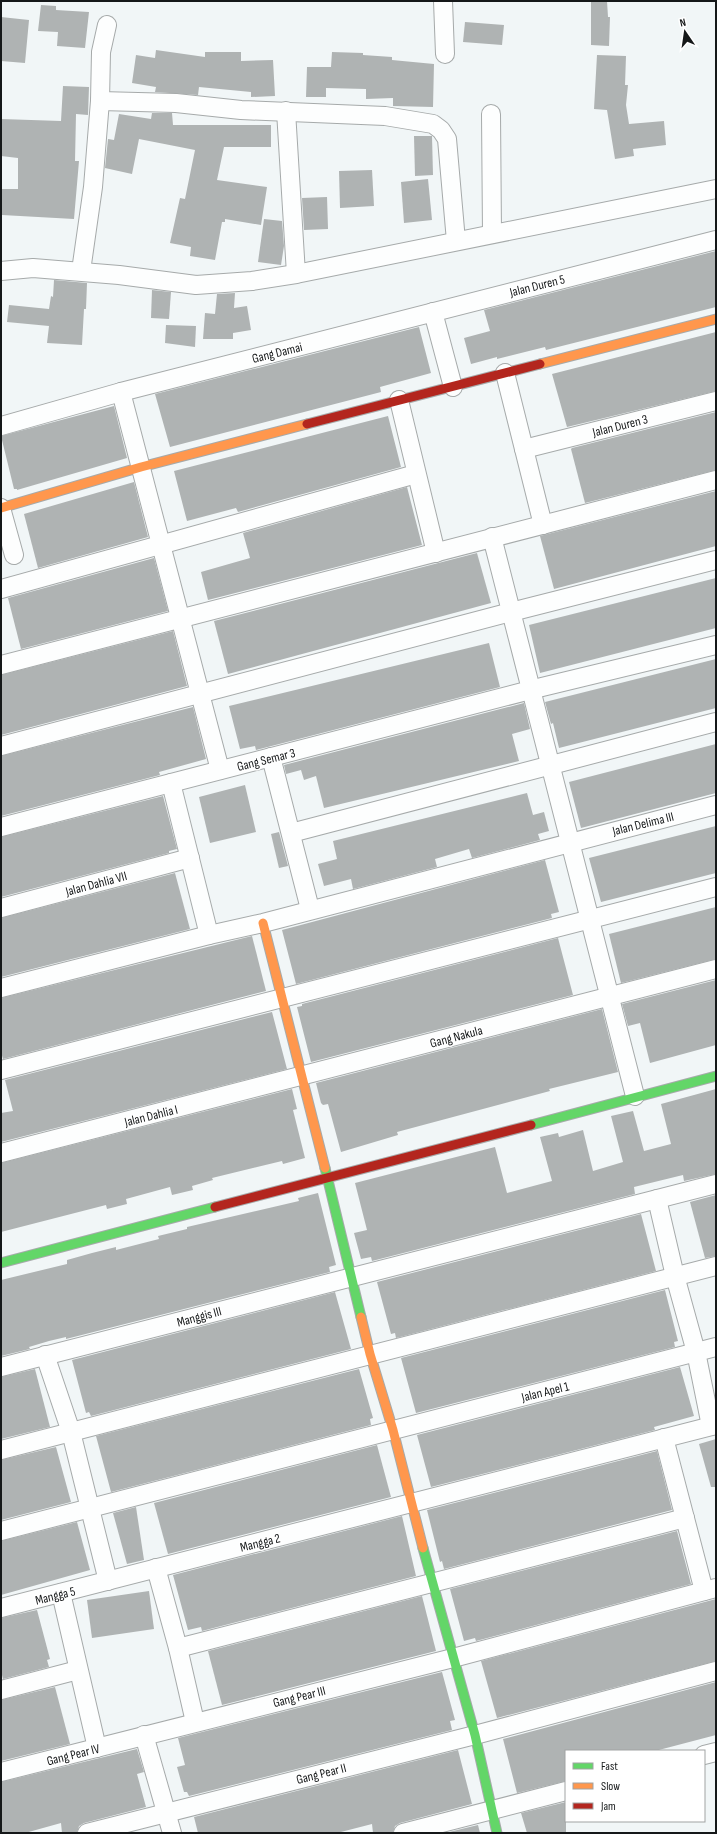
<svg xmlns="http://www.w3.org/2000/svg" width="717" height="1834" viewBox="0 0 717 1834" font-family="'Sofia Sans Condensed',sans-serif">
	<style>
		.building { fill: #afb3b3 }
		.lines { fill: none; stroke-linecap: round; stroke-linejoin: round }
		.street-casing { stroke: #a6aaaa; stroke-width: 20 }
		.fast-casing { stroke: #a6aaaa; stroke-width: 11 }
		.slow-casing { stroke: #a6aaaa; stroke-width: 11 }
		.jam-casing { stroke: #a6aaaa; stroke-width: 11 }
		.street { stroke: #fdfefe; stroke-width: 18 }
		.fast { stroke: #63d668; stroke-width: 9 }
		.slow { stroke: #ff974d; stroke-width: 9 }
		.jam { stroke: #b3261e; stroke-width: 9 }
		.labels { text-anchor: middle; stroke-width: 3; stroke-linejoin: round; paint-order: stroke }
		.street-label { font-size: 13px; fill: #151819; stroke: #fff }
	</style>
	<rect width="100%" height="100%" fill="#f1f6f7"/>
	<g class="building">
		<path d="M591,1H607L608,17H610L609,46L591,45Z"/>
		<path d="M41,5L56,6V10L89,12L85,48L57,46L58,32L38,31Z"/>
		<path d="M1,17L29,20L25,63L1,61Z"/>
		<path d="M465,22L504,25L502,45L463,42Z"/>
		<path d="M156,50L205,57V52H241V61L273,60L275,96L251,97V92L199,87L198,95L155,92L156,87L132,83L136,55L155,58Z"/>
		<path d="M332,52L363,53V55L392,57V60L434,64L433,107L393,106V98L366,99V89L326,88V97H306L307,67H331Z"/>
		<path d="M597,55L626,56L625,85H628L626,105L629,124L664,121L666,145L633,149L634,156L615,159L607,110L594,109Z"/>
		<path d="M63,86L89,87L88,115L76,114L75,161H79L74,219L2,215V189H18V158L1,156V119L61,121Z"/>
		<path d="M152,113H172L173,125H271V147H224L217,180L267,187L261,225L225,219V222H222L215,260L190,256L191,247L170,243L180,198L185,199L195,150L139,139L132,174L105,168L108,139L114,140L119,114L151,119Z"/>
		<path d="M414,136H432L433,175L415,176Z"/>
		<path d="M372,170L374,206L340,208L339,171Z"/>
		<path d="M428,179L432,220L404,223L401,182Z"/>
		<path d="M327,197L328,229L304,230L302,198Z"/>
		<path d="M264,219L282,221L284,246L281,265L258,262Z"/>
		<path d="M716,251V307L546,350L545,347L497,359V357L471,364L464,338L490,331L484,310Z"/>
		<path d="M54,280L87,283L86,309H84L82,345L47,343L49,326L7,322L9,305L49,309L51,296L53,297Z"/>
		<path d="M152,290L171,292L169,319L151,318Z"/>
		<path d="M235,293L234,308L247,306L251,330L233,333V339H203L205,313L215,314L217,294Z"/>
		<path d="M166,325L196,326L195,347L165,343Z"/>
		<path d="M419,327L431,373L380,387L381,392L170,447L155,394Z"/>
		<path d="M716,332V391L567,427L552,374Z"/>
		<path d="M114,406L127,458L17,490V489H14L1,436Z"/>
		<path d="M716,412V470L585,503L571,449L572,448Z"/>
		<path d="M388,416L401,467L238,512L236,508L187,521L174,471Z"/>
		<path d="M134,482L148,537L38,568L24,514Z"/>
		<path d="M407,487L422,545L208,600L201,572L250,558L243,533Z"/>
		<path d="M716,491V546L554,589L540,536Z"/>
		<path d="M477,553L491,603L228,674L214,621Z"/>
		<path d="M154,558L168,611L21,649L8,598Z"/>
		<path d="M716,578V628L540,673L529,625Z"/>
		<path d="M173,631L187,686L1,735V675Z"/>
		<path d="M489,643L500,687L256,750L255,746L240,749L229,706Z"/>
		<path d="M716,659V708L559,748L553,723L551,724L545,702Z"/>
		<path d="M524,703L530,729L512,734L519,761L324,808L316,776L304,780L301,770L286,774L284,765Z"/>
		<path d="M193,707L206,759L159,772L160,775L1,816V756Z"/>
		<path d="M716,744V793L581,828L569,782Z"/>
		<path d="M245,785L256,832L210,843L199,797Z"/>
		<path d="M527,793L533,815L544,812L549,831L538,834L540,840L472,858L469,849L435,859L437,867L353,889L351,879L324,886L318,864L337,859L333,841Z"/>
		<path d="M163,796L177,849L169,851V853L1,897V837Z"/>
		<path d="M716,826V873L601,902L589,858Z"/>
		<path d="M279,832L288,866L279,868L271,834Z"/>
		<path d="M545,860L559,912L551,914L552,918L296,984L282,930Z"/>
		<path d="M175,873L190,929L1,977V918Z"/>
		<path d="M716,907V959L621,983L609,934Z"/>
		<path d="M252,936L266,991L3,1059L1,1052V998Z"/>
		<path d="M558,938L573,995L311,1062L297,1007L302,1006V1004Z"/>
		<path d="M716,980V1045L650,1063L640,1023L628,1026L622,1004Z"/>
		<path d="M602,1009L618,1072L549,1089L550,1091L397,1132L398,1135L341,1152L328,1104L323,1105L321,1103L316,1083Z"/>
		<path d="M272,1012L287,1069L1,1142V1113L13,1111L5,1080Z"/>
		<path d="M292,1089L297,1109L293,1110L305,1158L283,1164L282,1161L212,1178L213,1180L192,1186L193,1190L172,1195L170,1187L126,1199L127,1204L107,1209L106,1205L1,1232V1163Z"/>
		<path d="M716,1089V1174L684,1181L683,1175L634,1187L635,1194L372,1261L371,1257L361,1259L354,1233L367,1230L355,1183L495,1147L507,1193L552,1181L540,1137L558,1133L559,1137L583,1130L593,1171L623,1162L611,1116L633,1111L644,1151L671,1144L661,1104Z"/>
		<path d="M318,1193L336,1265L329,1267L330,1272L66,1339V1337L49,1341L29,1347L30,1349L1,1356V1280L67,1264V1260L92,1253L116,1247V1250L159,1239L158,1236L187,1229V1227L299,1201L298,1198Z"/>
		<path d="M716,1195V1256L705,1258L690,1202Z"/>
		<path d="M641,1214L656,1271L396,1338L395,1333L391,1334L377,1282Z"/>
		<path d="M665,1290L678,1341L674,1342L675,1347L416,1413L401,1358Z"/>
		<path d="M335,1292L351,1349L91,1416L89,1412L86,1413L72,1360Z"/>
		<path d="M680,1367L694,1416L654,1427L655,1430L431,1487L417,1435Z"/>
		<path d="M35,1369L50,1427L1,1439V1377Z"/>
		<path d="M359,1369L373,1418L370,1419L371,1425L111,1492L96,1436Z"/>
		<path d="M716,1439V1487H711L699,1444Z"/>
		<path d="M377,1445L391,1497L168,1554L154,1503Z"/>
		<path d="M56,1447L71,1502L1,1520V1460Z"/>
		<path d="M657,1451L672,1510L444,1569L442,1561L440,1562L427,1510Z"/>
		<path d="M136,1507L144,1560L127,1564L113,1513Z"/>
		<path d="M402,1516L416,1576L202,1631L201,1627L188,1630L173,1575Z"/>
		<path d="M77,1522L90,1570L1,1595V1541Z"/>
		<path d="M677,1531L691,1584L476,1641L475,1638L464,1641L450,1589Z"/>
		<path d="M149,1591L154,1629L92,1638L87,1600Z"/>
		<path d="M422,1596L436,1651L222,1705L208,1651Z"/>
		<path d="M716,1599V1661L497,1718L481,1661Z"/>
		<path d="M37,1610L50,1659L47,1660L49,1667L3,1679L1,1671V1618Z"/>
		<path d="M442,1672L455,1720L450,1721L452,1730L189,1796L187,1792H184L177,1767L185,1765L178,1738Z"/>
		<path d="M716,1682V1735L655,1751H566V1781L517,1793L503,1739Z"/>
		<path d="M55,1687L70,1744L1,1761V1700Z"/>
		<path d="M137,1749L144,1772L137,1774L146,1807L84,1823L79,1826L77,1833H62L61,1823L25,1833H1V1782Z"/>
		<path d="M458,1750L472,1804L400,1823L395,1826L393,1833H373L372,1824L337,1833H198L194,1817Z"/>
		<path d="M566,1802V1833H527L521,1813Z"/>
		<path d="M478,1825L480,1833H445Z"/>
	</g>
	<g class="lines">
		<g class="street-casing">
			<g id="street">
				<path d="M443,1L445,54"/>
				<path d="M100,101L176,103L241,110L385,116L433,124L441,130L447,139L456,241"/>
				<path d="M286,111L296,274"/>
				<path d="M491,114L492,234"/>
				<path d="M1,271L33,268L119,275L196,285L252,281L296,274L716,189"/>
				<path d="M81,271L93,187L100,101L101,52L107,25"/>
				<path d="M433,312L453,387"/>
				<path d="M505,373L543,525"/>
				<path d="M121,392L220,770"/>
				<path d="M399,400L436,553"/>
				<path d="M1,426L121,392L716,240"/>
				<path d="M524,449L716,401"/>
				<path d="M1,508L14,555"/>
				<path d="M492,537L635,1096"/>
				<path d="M1,589L416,474"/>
				<path d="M1,665L716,480"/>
				<path d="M1,746L511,612L716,560"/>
				<path d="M271,757L310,909"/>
				<path d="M171,783L209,935"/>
				<path d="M1,827L542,687L716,645"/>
				<path d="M291,833L716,722"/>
				<path d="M1,908L190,858"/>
				<path d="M1,988L209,935L263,923L716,805"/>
				<path d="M1,1070L716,887"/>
				<path d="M1,1153L716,969"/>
				<path d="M657,1199L675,1276L696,1352L711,1426"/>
				<path d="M45,1355L71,1432L108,1581"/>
				<path d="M1,1367L716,1184"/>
				<path d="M664,1438L704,1591"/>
				<path d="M1,1450L716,1266"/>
				<path d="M1,1531L716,1347"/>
				<path d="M156,1568L178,1648L195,1722"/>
				<path d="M61,1593L97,1748"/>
				<path d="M1,1608L716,1425"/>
				<path d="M178,1648L685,1518"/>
				<path d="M1,1690L78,1670"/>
				<path d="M144,1735L172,1833"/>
				<path d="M704,1755L716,1752"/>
				<path d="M1,1772L453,1658L716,1588"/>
				<path d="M87,1833L475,1735L716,1671"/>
				<path d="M403,1833L566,1791"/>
			</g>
		</g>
		<g class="fast-casing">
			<g id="fast">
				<path d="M531,1125L716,1076"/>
				<path d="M325,1168L361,1317"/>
				<path d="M1,1263L215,1207"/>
				<path d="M423,1548L475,1735L497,1833"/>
			</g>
		</g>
		<g class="slow-casing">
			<g id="slow">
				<path d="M540,364L716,319"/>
				<path d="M1,508L141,467L307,424"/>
				<path d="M263,923L325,1168"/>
				<path d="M361,1317L370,1354L393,1430L423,1548"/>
			</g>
		</g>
		<g class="jam-casing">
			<g id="jam">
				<path d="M307,424L540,364"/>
				<path d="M215,1207L531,1125"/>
			</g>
		</g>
		<use href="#street" class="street"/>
		<use href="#fast" class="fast"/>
		<use href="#slow" class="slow"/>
		<use href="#jam" class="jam"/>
	</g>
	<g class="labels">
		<g class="street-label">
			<text transform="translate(537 285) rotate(-14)" y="5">Jalan Duren 5</text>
			<text transform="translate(277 352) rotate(-14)" y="5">Gang Damai</text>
			<text transform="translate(620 425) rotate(-14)" y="5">Jalan Duren 3</text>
			<text transform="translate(266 759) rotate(-14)" y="5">Gang Semar 3</text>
			<text transform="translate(643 823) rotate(-14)" y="5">Jalan Delima III</text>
			<text transform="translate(96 883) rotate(-15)" y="5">Jalan Dahlia VII</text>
			<text transform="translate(456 1036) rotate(-15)" y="5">Gang Nakula</text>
			<text transform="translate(151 1115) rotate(-14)" y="5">Jalan Dahlia I</text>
			<text transform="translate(199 1316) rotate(-15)" y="5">Manggis III</text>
			<text transform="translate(545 1391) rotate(-14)" y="5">Jalan Apel 1</text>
			<text transform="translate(260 1542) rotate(-14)" y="5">Mangga 2</text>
			<text transform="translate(55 1595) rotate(-14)" y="5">Mangga 5</text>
			<text transform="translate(299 1696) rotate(-14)" y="5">Gang Pear III</text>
			<text transform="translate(73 1754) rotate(-14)" y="5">Gang Pear IV</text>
			<text transform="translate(321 1773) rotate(-14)" y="5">Gang Pear II</text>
		</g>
	</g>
	<rect width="717" height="1834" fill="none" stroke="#151819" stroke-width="4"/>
	<rect x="565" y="1750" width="140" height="72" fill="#ffffff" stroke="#a1a3a3"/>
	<rect x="573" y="1763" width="20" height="6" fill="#63d668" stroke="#a1a3a3"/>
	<text x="601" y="1770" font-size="12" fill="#151819">Fast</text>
	<rect x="573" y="1783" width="20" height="6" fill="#ff974d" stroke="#a1a3a3"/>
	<text x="601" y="1790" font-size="12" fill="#151819">Slow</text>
	<rect x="573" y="1803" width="20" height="6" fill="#b3261e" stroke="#a1a3a3"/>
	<text x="601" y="1810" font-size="12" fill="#151819">Jam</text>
	<g transform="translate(685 32) rotate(347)" stroke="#ffffff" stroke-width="3" paint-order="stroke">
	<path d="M0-3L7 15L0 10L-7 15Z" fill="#151819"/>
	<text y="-6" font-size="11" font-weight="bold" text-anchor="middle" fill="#151819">N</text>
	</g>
</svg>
